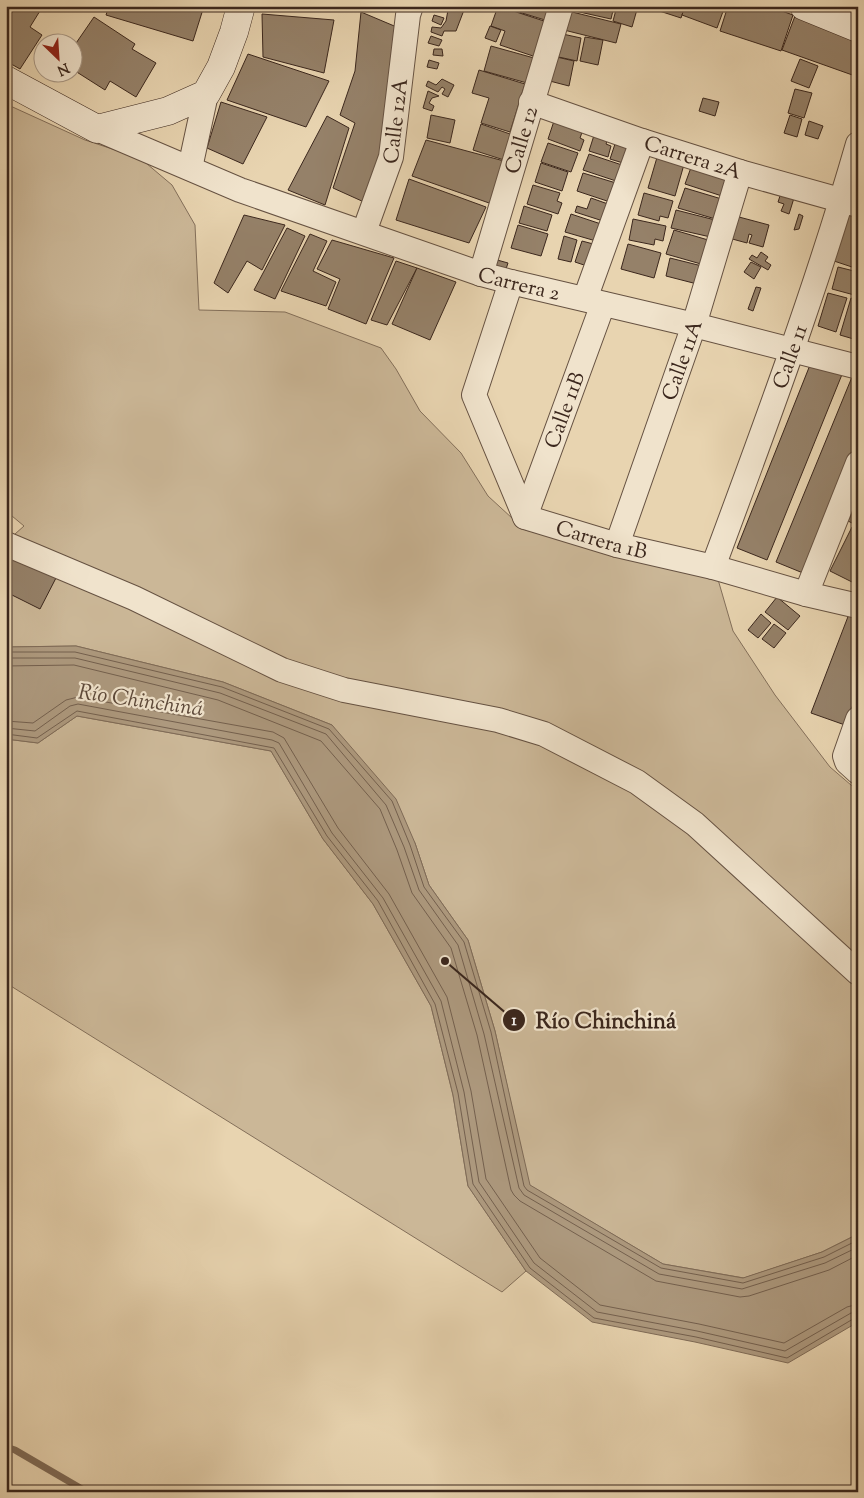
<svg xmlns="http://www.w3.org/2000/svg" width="864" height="1498" viewBox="0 0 864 1498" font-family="'Sorts Mill Goudy',serif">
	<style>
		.green { fill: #cbb797; stroke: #836f5a }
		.water { fill: #ad997e; stroke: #7f6b57 }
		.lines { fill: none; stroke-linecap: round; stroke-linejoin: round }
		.shore { stroke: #74604e; stroke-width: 1 }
		.stream { stroke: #7f6b57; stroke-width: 7 }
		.building { fill: #958169; stroke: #3b271d }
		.minor-casing { stroke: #665242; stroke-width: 26 }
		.secondary-casing { stroke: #3b271d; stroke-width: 29 }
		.minor { stroke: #f0e3cc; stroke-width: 24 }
		.secondary { stroke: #f0e3cc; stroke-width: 28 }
		.labels { text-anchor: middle; stroke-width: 4.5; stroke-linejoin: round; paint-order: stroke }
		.street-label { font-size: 21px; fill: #3b271d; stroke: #f0e3cc }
		.water-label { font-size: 22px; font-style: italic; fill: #5d493a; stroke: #f0e3cc }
		.leader { fill: none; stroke: #3b271d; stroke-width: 2 }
		.callout-dot { fill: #3b271d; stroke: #f0e3cc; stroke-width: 2 }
		.mark-label { font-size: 15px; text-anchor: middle; font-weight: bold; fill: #fff }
		.callout-label { font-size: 22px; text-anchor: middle; font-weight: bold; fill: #3b271d; stroke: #f0e3cc; stroke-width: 4.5; stroke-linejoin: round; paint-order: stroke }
	</style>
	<rect width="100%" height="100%" fill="#e8d4b0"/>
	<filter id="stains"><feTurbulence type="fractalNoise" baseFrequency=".004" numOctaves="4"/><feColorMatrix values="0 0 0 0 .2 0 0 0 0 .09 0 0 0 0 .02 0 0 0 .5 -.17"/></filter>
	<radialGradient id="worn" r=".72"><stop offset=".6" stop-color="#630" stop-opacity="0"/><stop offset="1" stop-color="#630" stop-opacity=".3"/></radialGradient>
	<g class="green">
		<path d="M6,104L85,140L140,158L172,185L195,225L199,310L285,312L381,348L396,369L420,411L461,453L488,496L525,530L717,576L733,631L775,695L830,767L858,791V1234L822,1252L744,1278L663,1264L529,1185L495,1031L468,940L429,885L415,843L332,725L223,682L76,646L6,647V542L24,526L6,511Z"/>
		<path d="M77,716L271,751L323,839L373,904L431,1006L453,1095L468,1186L526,1271L502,1292L6,983V739L38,743Z"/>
	</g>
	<path class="water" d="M76,646L223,682L332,725L396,799L415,843L429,885L468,940L495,1031L530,1185L663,1264L743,1278L822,1252L858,1234V1322L788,1363L695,1342L592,1322L526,1271L468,1186L453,1095L431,1006L373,904L323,839L271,751L77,716L38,743L6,739V647Z"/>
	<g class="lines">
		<g class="shore">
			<path d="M6,652H75L222,687L329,729L392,801L410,845L424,887L464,942L491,1032L524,1186L527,1190L661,1268L743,1283L824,1257L858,1240"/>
			<path d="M6,658H75L220,693L326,734L386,805L404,847L419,890L458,945L484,1034L519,1188L524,1195L659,1274L742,1289L825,1263L858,1247"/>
			<path d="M6,666L74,665L218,700L321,741L380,809L397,850L412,893L451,948L477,1035L511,1190L514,1195L520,1201L656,1281L740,1297L749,1296L829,1270L858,1255"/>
			<path d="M6,721L33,723L66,700L78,697L273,732L284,738L338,828L389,894L447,997L471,1091L486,1179L540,1258L600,1305L699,1324L784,1343L847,1307L858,1304"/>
			<path d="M6,728L35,731L70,706L78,704L272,740L279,743L332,833L383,898L441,1001L464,1092L479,1182L534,1263L597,1312L697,1331L785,1351L851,1313L858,1312"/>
			<path d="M6,734L37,738L77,711L274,748L327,836L378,901L435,1004L458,1093L473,1184L530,1268L594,1318L696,1337L787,1358L853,1319L858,1318"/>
		</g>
		<path class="stream" d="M6,1447L15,1450L87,1492"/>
	</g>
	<g class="building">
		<path d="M14,6H43L30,27L42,35L20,69L6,61V17Z"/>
		<path d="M109,6H204L193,41L106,15Z"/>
		<path d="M434,6H446L444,11L433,8Z"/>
		<path d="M498,6L547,22L536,57L500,45L505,31L491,26Z"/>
		<path d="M499,6H549L545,20Z"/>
		<path d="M567,6H614L611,19L566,9Z"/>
		<path d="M617,6H638L632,27L613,21Z"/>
		<path d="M644,6H685L681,18Z"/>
		<path d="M685,6H725L717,28L682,15Z"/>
		<path d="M728,6H768L793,15L781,51L720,31Z"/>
		<path d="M448,10H464L456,31H444L442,36L431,32L432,27L441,28L446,21Z"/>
		<path d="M564,10L621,24L616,43L560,29Z"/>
		<path d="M361,12L399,28L385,144L364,202L333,188L355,123L340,115L355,71Z"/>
		<path d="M262,14L334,20L324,73L263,57Z"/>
		<path d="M434,15L444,18L441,25L432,21Z"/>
		<path d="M795,16L858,39V77L782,50Z"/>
		<path d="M94,17L135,44L132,49L156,63L136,97L110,81L105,90L72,69V49Z"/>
		<path d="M490,26L501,30L496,42L485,38Z"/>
		<path d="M558,33L581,38L577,61L554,56Z"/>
		<path d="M431,36L442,40L439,46L428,43Z"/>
		<path d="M585,37L603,40L598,65L580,61Z"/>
		<path d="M491,46L534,58L527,83L484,71Z"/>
		<path d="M434,49H442L443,56L433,55Z"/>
		<path d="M248,54L329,81L306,127L227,100Z"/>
		<path d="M548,55L574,61L569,86L542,79Z"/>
		<path d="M800,59L818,66L809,88L791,81Z"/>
		<path d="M429,60L439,63L437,69L427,67Z"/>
		<path d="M479,70L525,84L510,132L481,123L489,98L472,93Z"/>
		<path d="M442,79L454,85L448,97L442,94L445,89L442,87L438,92L426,86L428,81L436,85Z"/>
		<path d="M795,89L812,93L804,118L788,113Z"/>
		<path d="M428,91L439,96L432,98L429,103L434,106L432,111L423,108Z"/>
		<path d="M703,98L719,102L715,116L699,111Z"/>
		<path d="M221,102L267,117L243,164L207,148Z"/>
		<path d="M431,115L455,120L450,143L427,138Z"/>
		<path d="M790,115L802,119L797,137L784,133Z"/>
		<path d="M327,116L349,128L325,205L288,190Z"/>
		<path d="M555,118L584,127L580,138L584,140L580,151L548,139Z"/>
		<path d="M809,121L823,126L818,139L805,135Z"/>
		<path d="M481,124L513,135L504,160L473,150Z"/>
		<path d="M596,129L610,134L606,144L611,146L608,157L589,151Z"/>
		<path d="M617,138L631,143L623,163L610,159Z"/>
		<path d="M426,140L504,161L492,204L412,176Z"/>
		<path d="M548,143L578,153L571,172L541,162Z"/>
		<path d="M589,154L622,165L616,181L583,170Z"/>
		<path d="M658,154L685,161L675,196L648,188Z"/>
		<path d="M693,162L733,175L725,197L685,184Z"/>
		<path d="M541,163L568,172L562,191L535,182Z"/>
		<path d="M583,173L616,183L610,202L577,191Z"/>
		<path d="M409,179L486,207L469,243L396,220Z"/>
		<path d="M533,185L560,193L557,201L562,203L558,214L527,204Z"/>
		<path d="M685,188L725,200L719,220L678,208Z"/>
		<path d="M644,193L673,201L668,218L660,216L659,221L638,215Z"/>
		<path d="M781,193L794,198L789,214L781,211L784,204L778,202Z"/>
		<path d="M591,198L608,204L603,221L575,212L577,206L587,209Z"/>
		<path d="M524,206L552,215L547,231L519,223Z"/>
		<path d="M676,210L719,221L715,238L671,228Z"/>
		<path d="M739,212V217L769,225L763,247L749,243L752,235L749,234L747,243L725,237Z"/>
		<path d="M571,214L601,224L596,241L565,232Z"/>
		<path d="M799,214L803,216L799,229L794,230Z"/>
		<path d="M849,214L858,217V269L834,261Z"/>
		<path d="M244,215L285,225L262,270L247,261L228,293L214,283Z"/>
		<path d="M633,219L666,226L663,241L655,239L654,245L629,240Z"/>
		<path d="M518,225L548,234L541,256L511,248Z"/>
		<path d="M287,228L305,236L275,299L254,290Z"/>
		<path d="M674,230L715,242L708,266L666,254Z"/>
		<path d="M310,234L327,241L313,271L336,282L326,306L281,291Z"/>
		<path d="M564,236L577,240L571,262L558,259Z"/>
		<path d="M332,240L394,258L366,324L328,309L340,279L317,269Z"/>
		<path d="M582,241L597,245L590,267L575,262Z"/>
		<path d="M628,244L661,253L654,278L621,269Z"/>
		<path d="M761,252L768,257L765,261L771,265L768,270L749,259L752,255L757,258Z"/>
		<path d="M490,258L508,263L506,269L489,264Z"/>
		<path d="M670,258L706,267L701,285L666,276Z"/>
		<path d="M396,261L417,268L387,325L371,320Z"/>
		<path d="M751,262L761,267L754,279L744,272Z"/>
		<path d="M838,267L858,272V296L832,289Z"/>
		<path d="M417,268L456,282L430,340L392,324Z"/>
		<path d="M756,287L761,288L753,311L748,309Z"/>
		<path d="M828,293L847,298L836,332L818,326Z"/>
		<path d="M851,298L858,301L857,340L840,335Z"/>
		<path d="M812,360L843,372L767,560L737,548Z"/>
		<path d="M852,377L858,379V440L803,573L776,562Z"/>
		<path d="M858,501V526L848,521Z"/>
		<path d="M852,527L858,530V579L856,584L830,571Z"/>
		<path d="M6,550L57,576L40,609L6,592Z"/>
		<path d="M777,597L800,616L788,630L765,612Z"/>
		<path d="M761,614L771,623L758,638L748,630Z"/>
		<path d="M849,614L858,618V692L845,725L811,713Z"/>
		<path d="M774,624L786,633L774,648L762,639Z"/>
	</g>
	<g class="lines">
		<g class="minor-casing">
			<g id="minor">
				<path id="s1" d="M531,102L642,141L740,172L858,205"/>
				<path id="s2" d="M97,129L240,190L481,274L511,282L694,325L858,367"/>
				<path d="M190,168L206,94"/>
				<path id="s3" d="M364,232L391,157L408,15L411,6"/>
				<path id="s4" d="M481,274L561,6"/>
				<path id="s5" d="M511,282L474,395L525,517L617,545L713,567L806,594L858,606"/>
				<path d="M585,299L642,141"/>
				<path id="s6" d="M525,517L603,304"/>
				<path d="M6,544L134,598L282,670L344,690L498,720L544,734L637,782L695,824L858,973"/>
				<path id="s7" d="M617,545L694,325L740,172"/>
				<path id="s8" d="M713,567C765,427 817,287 858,144"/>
				<path d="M806,594L858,463"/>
				<path d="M858,719L845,756L847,762L858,772"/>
			</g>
		</g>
		<g class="secondary-casing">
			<g id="secondary">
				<path d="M804,6L858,28"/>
				<path d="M6,80L97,129L168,111L206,94L221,67L234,32L241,6"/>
			</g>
		</g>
		<use href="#minor" class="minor"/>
		<use href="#secondary" class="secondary"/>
	</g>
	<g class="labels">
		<g class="street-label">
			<text dy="7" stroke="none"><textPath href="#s3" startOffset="116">Calle 12A</textPath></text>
			<text dy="7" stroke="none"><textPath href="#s4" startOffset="140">Calle 12</textPath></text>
			<text dy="7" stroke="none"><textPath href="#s1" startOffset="171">Carrera 2A</textPath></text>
			<text dy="7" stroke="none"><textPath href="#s2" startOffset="450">Carrera 2</textPath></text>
			<text dy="7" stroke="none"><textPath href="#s8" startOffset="224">Calle 11</textPath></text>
			<text dy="7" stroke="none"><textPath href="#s7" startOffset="196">Calle 11A</textPath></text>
			<text dy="7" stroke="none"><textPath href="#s6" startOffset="114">Calle 11B</textPath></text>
			<text dy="7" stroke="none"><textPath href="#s5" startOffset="331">Carrera 1B</textPath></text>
		</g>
		<g class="water-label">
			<text transform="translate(141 699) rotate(8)" y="8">Río Chinchiná</text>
		</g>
	</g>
	<path class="leader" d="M445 961L514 1020"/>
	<g class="callout-dot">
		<circle cx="445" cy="961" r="5"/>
		<circle cx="514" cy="1020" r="12"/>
	</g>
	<g class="mark-label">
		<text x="514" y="1025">1</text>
	</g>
	<g class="callout-label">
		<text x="606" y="1028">Río Chinchiná</text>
	</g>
	<rect width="864" height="1498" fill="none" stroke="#e8d4b0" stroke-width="25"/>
	<rect x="8" y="8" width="849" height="1483" fill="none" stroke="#3b271d" stroke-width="2.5"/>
	<rect x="12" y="12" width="839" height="1473" fill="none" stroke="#3b271d"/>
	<g transform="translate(58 58) rotate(155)"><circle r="24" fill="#f0e3cc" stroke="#a89886"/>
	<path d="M0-4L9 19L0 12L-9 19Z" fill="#8f2418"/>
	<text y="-8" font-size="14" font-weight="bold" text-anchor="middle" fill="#3b271d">N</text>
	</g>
	<rect width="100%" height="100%" filter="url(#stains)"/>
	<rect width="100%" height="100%" fill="url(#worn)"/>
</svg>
